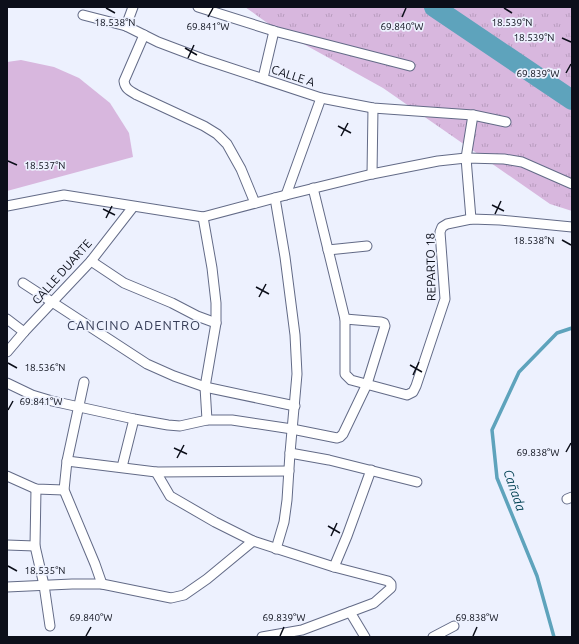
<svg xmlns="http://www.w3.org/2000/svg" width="579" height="644" viewBox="0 0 579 644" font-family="Ubuntu,sans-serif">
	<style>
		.park { fill: url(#park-tufts) }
		.pitch { fill: #d8b7de }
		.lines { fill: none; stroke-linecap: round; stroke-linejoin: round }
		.stream { stroke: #5ea3bc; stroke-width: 3.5 }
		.river { stroke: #5ea3bc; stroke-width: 20 }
		.minor-casing { stroke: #636b87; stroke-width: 11 }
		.minor { stroke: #fff; stroke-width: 9 }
		.ticks { fill: none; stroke: #0c0f1a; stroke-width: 1.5 }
		.labels { text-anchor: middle; stroke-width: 3.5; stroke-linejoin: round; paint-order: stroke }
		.street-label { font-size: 12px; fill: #0c0f1a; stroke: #edf1fe }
		.neighbourhood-label { font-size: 13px; letter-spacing: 1px; fill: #363d57; stroke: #edf1fe }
		.water-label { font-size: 13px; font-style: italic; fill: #054456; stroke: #edf1fe }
		.ticks-label { font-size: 10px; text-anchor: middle; fill: #0c0f1a; stroke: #edf1fe; stroke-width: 3.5; stroke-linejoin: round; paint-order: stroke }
	</style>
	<defs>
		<pattern id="park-tufts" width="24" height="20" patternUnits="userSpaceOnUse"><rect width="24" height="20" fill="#d8b7de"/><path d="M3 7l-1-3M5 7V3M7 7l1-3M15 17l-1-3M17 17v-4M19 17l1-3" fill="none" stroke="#b89cbe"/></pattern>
	</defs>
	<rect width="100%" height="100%" fill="#edf1fe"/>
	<path class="park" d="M245,7H572V211L550,204L383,88L273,27Z"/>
	<path class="pitch" d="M21,60L54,67L79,78L110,103L129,133L133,157L7,191V62Z"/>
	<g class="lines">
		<path class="stream" d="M554,637L537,576L497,478L492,430L519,372L557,333L572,328"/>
		<path class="river" d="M434,7L572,100"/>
		<g class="minor-casing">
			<g id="minor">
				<path d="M198,7L274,31L410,66"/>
				<path d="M83,15L126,26L158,42L203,59L321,98L373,108L473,115L506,122"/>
				<path d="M126,26L133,7"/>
				<path d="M144,35L124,81C125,89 130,91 137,95L204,126L217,134L227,144L241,169L255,203"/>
				<path d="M263,78L274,31"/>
				<path d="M372,174L373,108"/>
				<path d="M313,188L345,319V374L351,380L407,395L413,392L416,386L445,299L440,232L442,227L447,224L471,219L500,220L572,227"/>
				<path d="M286,195L321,98"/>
				<path d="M275,198L285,257L295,335L297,374L290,453L287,500L284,522L276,549"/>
				<path d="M7,206L64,195L203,217L286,195L372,174L438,161L466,158L504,159L522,162L572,184"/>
				<path d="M203,217L212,268L216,303V323L205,387L207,420"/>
				<path d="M471,219L466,158L473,115"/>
				<path d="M328,250L367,246"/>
				<path d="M91,261L124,283L172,303L197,316L216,323"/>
				<path d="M23,283L147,364L174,376L205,387L295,406"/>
				<path d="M7,319L24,332"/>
				<path d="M7,352L24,332L91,261L133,207"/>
				<path d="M84,382L67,461L64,490L95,564L102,584"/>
				<path d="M7,383L32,395L52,401L134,419L168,425L180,426L207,420H232L292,429L337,438L340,437L343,434L367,384L385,326L384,323L381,322L345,319"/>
				<path d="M290,453L329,460L417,482"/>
				<path d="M67,461L156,472L289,471"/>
				<path d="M122,467L134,419"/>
				<path d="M156,472L170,496L215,522L253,541L334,567L388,581L391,584V588L374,603L302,630L262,637"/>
				<path d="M7,476L36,489L64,490"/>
				<path d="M36,489L35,546L44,585L50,626"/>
				<path d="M567,499L572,497"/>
				<path d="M7,545L35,546"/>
				<path d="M334,567L347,536L371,470"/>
				<path d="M7,587L72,584H102L171,598L184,595L207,579L253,541"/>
				<path d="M350,612L365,637"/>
				<path d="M433,637L454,626"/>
			</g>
		</g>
		<use href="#minor" class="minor"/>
	</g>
	<path class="ticks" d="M106,8L115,13M504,8L512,13M208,17L213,8M402,17L406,8M562,38L571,42M185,48L197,55M188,58L194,45M566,73L571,64M338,126L351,133M341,136L348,123M8,161L17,165M492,205L504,211M103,209L115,215M495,214L501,201M106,218L112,206M562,240L571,245M256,287L269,294M259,297L266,284M8,363L17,368M410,365L422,372M413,375L419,362M8,410L13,401M174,448L187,454M566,452L571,443M177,458L184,445M328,526L340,533M331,536L337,523M8,566L17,571M86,636L91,627M280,636L284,627M473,636L477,627"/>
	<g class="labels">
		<g class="street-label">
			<text transform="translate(293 76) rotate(18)" y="4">CALLE A</text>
			<text transform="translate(431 267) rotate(-91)" y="4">REPARTO 18</text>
			<text transform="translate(62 272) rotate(-48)" y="4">CALLE DUARTE</text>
		</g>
		<g class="neighbourhood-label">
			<text x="134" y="330">CANCINO ADENTRO</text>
		</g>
		<g class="water-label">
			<text transform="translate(515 490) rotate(71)" y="5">Cañada</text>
		</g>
	</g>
	<g class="ticks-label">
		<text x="115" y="26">18.538°N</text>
		<text x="512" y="26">18.539°N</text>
		<text x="208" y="30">69.841°W</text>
		<text x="402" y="30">69.840°W</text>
		<text x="534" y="41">18.539°N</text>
		<text x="538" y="77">69.839°W</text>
		<text x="45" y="169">18.537°N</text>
		<text x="534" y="244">18.538°N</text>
		<text x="45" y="371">18.536°N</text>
		<text x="41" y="405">69.841°W</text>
		<text x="538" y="456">69.838°W</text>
		<text x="45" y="574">18.535°N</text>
		<text x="91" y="621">69.840°W</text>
		<text x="284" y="621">69.839°W</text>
		<text x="477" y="621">69.838°W</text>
	</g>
	<rect width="579" height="644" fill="none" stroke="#0c0f1a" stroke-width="16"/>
</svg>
